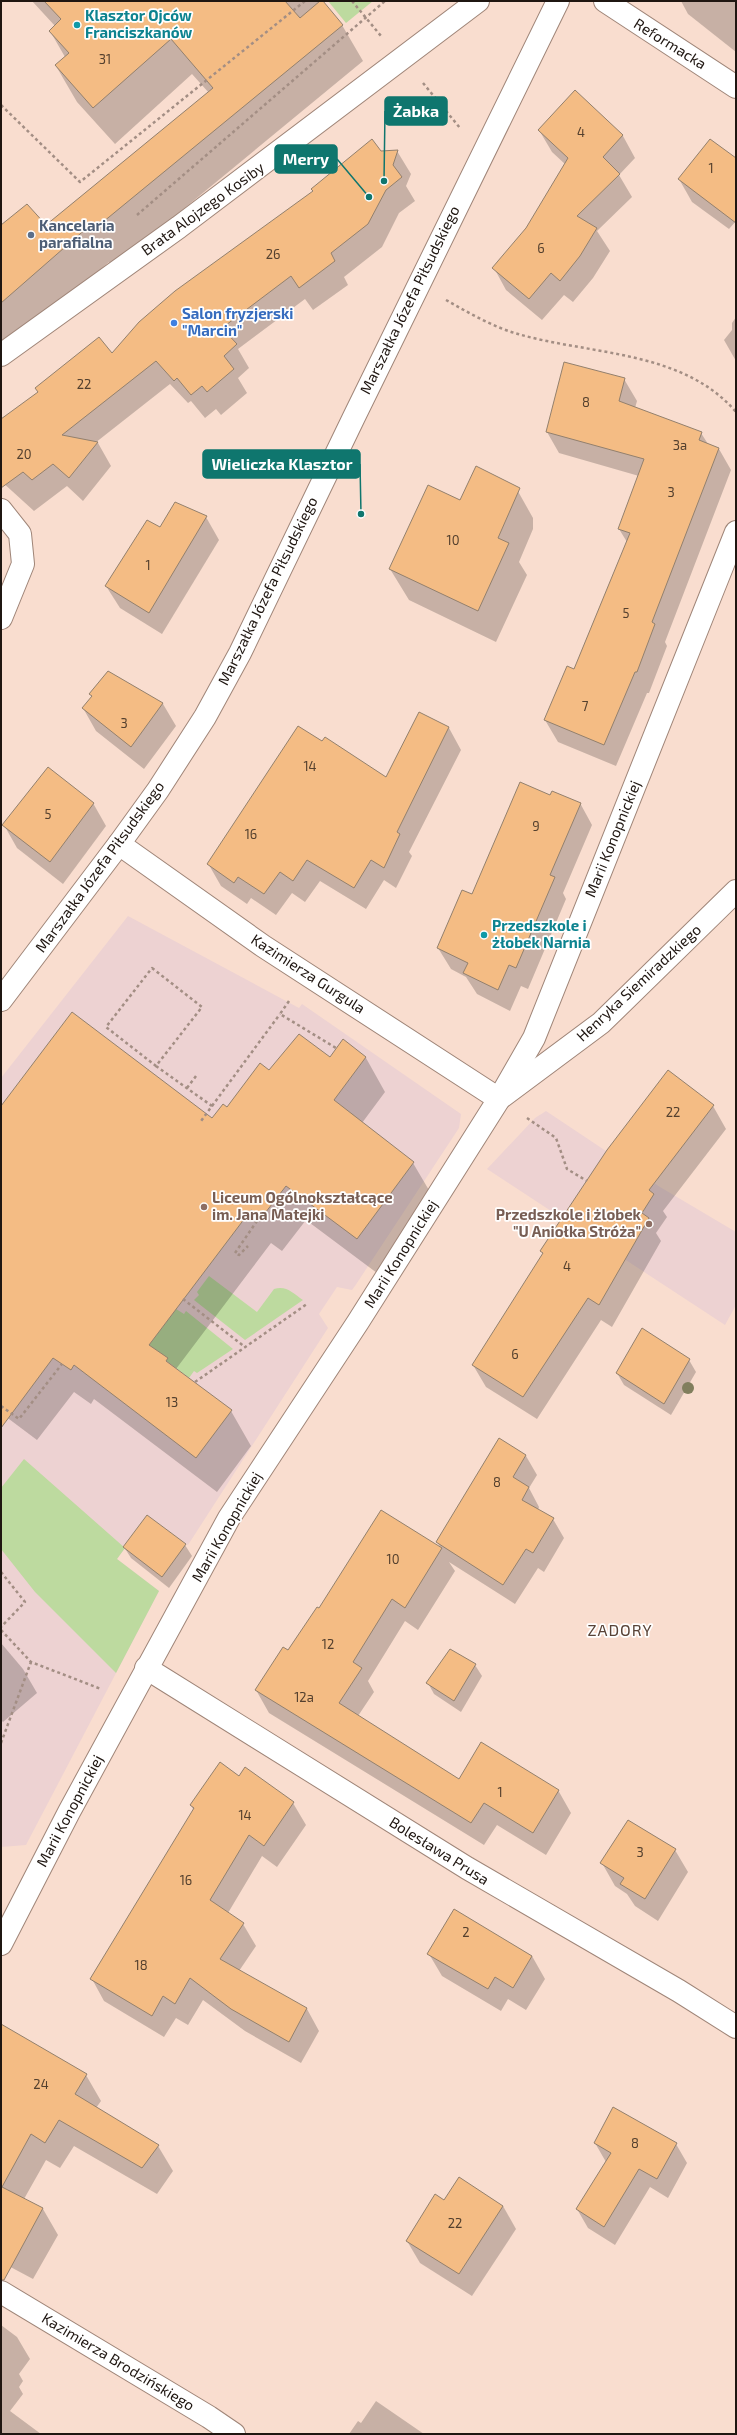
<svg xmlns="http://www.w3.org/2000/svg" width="737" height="2435" viewBox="0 0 737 2435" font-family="'Exo 2',sans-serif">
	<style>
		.education { fill: #edd2d2 }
		.green { fill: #bdda9f }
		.shadow { fill: #0003 }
		.building { fill: #f4bc84; stroke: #93806d }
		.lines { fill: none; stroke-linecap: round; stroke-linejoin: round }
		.minor-casing { stroke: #9f8578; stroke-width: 24 }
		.secondary-casing { stroke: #9f8578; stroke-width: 24 }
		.path { stroke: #a38e84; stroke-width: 2.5; stroke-dasharray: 3 3; stroke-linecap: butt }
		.minor { stroke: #fff; stroke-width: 22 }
		.secondary { stroke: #fff; stroke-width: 22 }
		.tree { fill: #817e5d }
		.culture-dot { fill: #0f9aa8; stroke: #fff; stroke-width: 1.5 }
		.service-dot { fill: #5c6f8a; stroke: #fff; stroke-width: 1.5 }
		.shop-dot { fill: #3f7fe0; stroke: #fff; stroke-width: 1.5 }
		.education-dot { fill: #8d6e63; stroke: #fff; stroke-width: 1.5 }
		.labels { text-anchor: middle; stroke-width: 3.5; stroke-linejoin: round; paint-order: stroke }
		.number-label { font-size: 13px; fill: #54402e }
		.culture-label { font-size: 15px; font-weight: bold; fill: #0d838f; stroke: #fff; text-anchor: start }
		.street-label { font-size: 15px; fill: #1f1611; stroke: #fff }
		.service-label { font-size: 15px; font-weight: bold; fill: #4e5e75; stroke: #fff; text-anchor: start }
		.shop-label { font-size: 15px; font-weight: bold; fill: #366cbe; stroke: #fff; text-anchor: start }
		.education-label { font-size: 15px; font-weight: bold; fill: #785e54; stroke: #fff; text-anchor: start }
		.neighbourhood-label { font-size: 16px; letter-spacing: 1px; fill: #594337; stroke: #fff }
		.leader { fill: none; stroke: #0f766e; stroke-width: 1.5 }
		.callout-dot { fill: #0f766e; stroke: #fff; stroke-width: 1.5 }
		.callout { fill: #0f766e; stroke: #0f766e; stroke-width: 1.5 }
		.callout-label { font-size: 16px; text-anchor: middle; font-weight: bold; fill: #fff }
	</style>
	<rect width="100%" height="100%" fill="#f9ddcf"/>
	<g class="education">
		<path d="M128,916L299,1008L302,1004L461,1114L459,1128L355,1286L352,1290L337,1287L319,1314L328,1328L188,1545L147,1515L123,1546L125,1548L117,1559L159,1591L26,1845L1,1847V1078Z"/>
		<path d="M546,1111L660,1187L736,1232V1305L725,1325L487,1169L535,1118Z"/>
	</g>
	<g class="green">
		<path d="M328,1H373L346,23Z"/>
		<path d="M209,1276L257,1312L274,1289C286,1285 293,1293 303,1300L245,1340L194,1300L199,1295L197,1292Z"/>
		<path d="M176,1309L184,1314L186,1311L233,1349L197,1373L194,1371L189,1378L147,1346Z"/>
		<path d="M24,1459L125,1548L117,1559L159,1591L116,1673L35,1592L1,1549V1488Z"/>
	</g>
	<g class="shadow">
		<path d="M32,1H322L342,25L363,61L113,267L109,262L1,358V226H46L209,93L192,74L115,144L77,102L56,66L65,57L50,31L55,26Z"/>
		<path d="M681,1H736V52L688,14Z"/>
		<path d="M575,91L623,136L635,158L619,175L632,197L597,231L610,251L593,278L573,302L564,295L542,320L506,290L494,268L527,228L566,165L552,152L539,130Z"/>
		<path d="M397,151L411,174L406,186L415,201L399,213L382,247L344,277L348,285L313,310L305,299L238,349L249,368L238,378L247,393L221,415L216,409L205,418L191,401L188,403L170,384L95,443H98L111,466L83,501L67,486L34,511L1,481V420L112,355L381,152Z"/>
		<path d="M736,159V221L729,229L692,202L679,179Z"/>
		<path d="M736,317V361L724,340L732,330V323Z"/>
		<path d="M624,379L637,401L635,408L701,433L708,444L719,449L731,470L665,642L667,646L649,693H647L616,766L558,742L545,720L574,670L627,542L619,529L639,476L559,453L547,432Z"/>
		<path d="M515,486L533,518V529L519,562L527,575L496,642L409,600L390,569L460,501Z"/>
		<path d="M206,517L219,540L162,634L120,608L106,586L160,528Z"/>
		<path d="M108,672L163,704L176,726L144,769L96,731L83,708L92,697L90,694Z"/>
		<path d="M419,713L449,728L461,750L409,852L412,856L396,888L384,880L366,909L320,881L305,902L292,893L276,915L251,898L247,904L221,886L209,865L323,743L386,778Z"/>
		<path d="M551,797L580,803L592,825L563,893L566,899L528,989L521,986L510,1011L477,994L466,977L451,969L438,948L472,895Z"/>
		<path d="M93,803L106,826L63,884L17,848L4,825Z"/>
		<path d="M343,1041L366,1058L385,1092L362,1123L413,1163L433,1197L377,1273L306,1220L282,1251L271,1243L176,1369L231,1411L251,1446L217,1492L94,1399L91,1404L74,1392L37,1440L1,1413V1108L212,1119L269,1072L330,1058Z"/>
		<path d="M669,1072L713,1106L726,1129L663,1211L667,1217L656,1233L661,1241L612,1327L601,1320L537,1419L486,1387L473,1365L544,1254L542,1251Z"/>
		<path d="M689,1360L696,1372L671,1415L624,1385L617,1373Z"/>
		<path d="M500,1440L526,1456L537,1475L529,1488L539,1507L538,1510L553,1519L564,1538L544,1572L538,1568L515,1604L449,1562L455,1571L418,1630L405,1621L368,1681L374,1692L358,1716L459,1780L558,1790L571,1813L546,1855L497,1825L484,1845L269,1713L256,1690L320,1610L441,1548L437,1542Z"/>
		<path d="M185,1545L192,1556L169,1588L131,1558L124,1547Z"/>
		<path d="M1,1643L23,1669L37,1693L3,1722L1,1720Z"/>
		<path d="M475,1665L482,1676L461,1712L434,1694L428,1683Z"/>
		<path d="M245,1769L293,1803L306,1825L277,1867L262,1856L228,1913L243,1924L256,1946L239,1971L307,2009L319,2031L301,2063L245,2031L203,2000L188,2025L176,2018L164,2037L104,2001L92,1979L194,1811L191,1805L239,1777Z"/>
		<path d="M675,1850L688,1872L658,1921L635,1906L627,1894L615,1886L602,1863Z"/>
		<path d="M454,1911L532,1956L545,1979L526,2010L508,1999L501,2011L442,1976L429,1954Z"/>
		<path d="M1,2045L86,2075L101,2101L96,2108L158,2146L173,2171L157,2194L74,2146L60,2168L46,2160L24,2199L43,2209L58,2235L33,2279L3,2263L1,2259Z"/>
		<path d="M595,2143L676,2144L687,2163L668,2198L650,2187L615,2245L588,2228L577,2209L606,2162Z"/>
		<path d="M503,2206L516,2229L472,2296L420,2263L407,2241Z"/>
		<path d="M1,2325L17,2337L30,2359L19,2374L23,2381L19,2387L23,2394L10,2411L41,2434H1Z"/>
		<path d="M376,2401L424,2434H349L358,2421L361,2423Z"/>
	</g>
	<g class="building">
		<path d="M44,1H285L300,18L320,1H323L343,25L92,231L88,227L1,303V225L27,204L46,225L213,88L171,39L93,108L55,65L69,53L49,31L61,19Z"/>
		<path d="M575,90L623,135L603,157L620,174L577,216L597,228L580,256L560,281L551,273L529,299L492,268L526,228L568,158L538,130Z"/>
		<path d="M372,139L381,151L398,150L393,165L402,177L386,190L368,224L331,253L335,261L299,288L291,276L222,328L237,344L224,356L234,369L207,392L202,386L191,395L177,378L174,381L156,361L62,435L98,442L69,478L53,464L32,480L23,472L1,488V419L38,392L35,388L99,337L112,353L139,322L175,291L313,191L311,189Z"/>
		<path d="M710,139L736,158V223L678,179Z"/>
		<path d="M564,362L625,378L619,401L702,432L699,440L719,448L652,622L655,624L637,672H635L604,745L544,720L567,666L574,669L630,533L618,529L644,459L546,432Z"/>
		<path d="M476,466L520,488L498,538L509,543L478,611L389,569L428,485L460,500Z"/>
		<path d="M175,502L207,516L149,613L105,586L147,520L160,527Z"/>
		<path d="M108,671L163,703L131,747L82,708L92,696L89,694Z"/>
		<path d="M419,712L449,727L397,832L400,834L384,868L371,860L354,888L307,860L293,881L280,872L264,894L238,877L234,883L207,864L298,726L322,741L325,737L386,777Z"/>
		<path d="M48,767L94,803L50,862L2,825Z"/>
		<path d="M520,782L550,795L552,791L581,803L550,875L555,877L516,968L509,965L498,990L463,973L468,963L437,948L462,890L472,894Z"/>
		<path d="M72,1012L212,1118L223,1104L227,1107L260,1063L269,1070L299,1034L330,1057L343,1039L366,1057L334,1100L414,1162L357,1239L286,1186L262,1217L251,1210L149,1345L168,1358L166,1361L232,1410L196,1458L74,1365L71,1370L53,1358L1,1428V1106Z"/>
		<path d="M668,1070L714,1105L649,1190L654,1194L642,1213L649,1218L599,1305L588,1298L523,1397L472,1365L543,1253L540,1251L607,1150Z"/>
		<path d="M642,1328L690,1359L664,1404L616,1373Z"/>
		<path d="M499,1438L526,1455L513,1477L529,1487L522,1500L554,1518L533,1553L526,1549L503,1585L436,1542Z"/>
		<path d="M381,1510L442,1548L405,1608L392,1599L353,1662L362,1668L339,1703L459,1779L481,1742L559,1790L533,1833L484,1803L471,1823L255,1690L283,1647L288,1650L317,1607L319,1608Z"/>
		<path d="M147,1515L186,1544L162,1577L123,1547Z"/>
		<path d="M450,1649L476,1664L454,1701L426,1683Z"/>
		<path d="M220,1762L239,1776L245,1767L294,1802L264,1846L249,1835L210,1900L244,1923L220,1959L307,2008L289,2042L231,2009L190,1978L175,2004L163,1996L152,2016L90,1979L194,1808L190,1805Z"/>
		<path d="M628,1820L676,1849L645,1899L620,1884L624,1878L600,1863Z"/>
		<path d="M454,1909L532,1956L513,1988L495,1977L488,1989L427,1954Z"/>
		<path d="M1,2024L87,2074L75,2094L159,2145L142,2168L59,2120L45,2143L31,2134L2,2187L43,2208L4,2280H1Z"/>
		<path d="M613,2107L677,2143L657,2179L639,2169L604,2227L576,2209L611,2153L594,2143Z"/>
		<path d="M459,2177L503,2206L459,2274L406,2241L435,2194L444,2200Z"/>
	</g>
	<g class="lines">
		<g class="minor-casing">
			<g id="minor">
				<path d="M605,1L736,87"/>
				<path d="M1,355L179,227L478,1"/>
				<path d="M1,510L20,534L23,564L1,618"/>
				<path d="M119,844L263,946L499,1099"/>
				<path d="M503,1096L601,1023L736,891"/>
				<path d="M146,1668L467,1868L679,1991L736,2027"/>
				<path d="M1,1944L69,1812L229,1518L358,1322L499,1099L534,1038L736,532"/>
				<path d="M1,2292L209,2417L234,2434"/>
			</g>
		</g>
		<g class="secondary-casing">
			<path id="secondary" d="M1,1000L119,844L158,790L205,717L240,653L354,417L558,1"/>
		</g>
		<g class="path">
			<path d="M352,1L381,36"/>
			<path d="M423,83L460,128"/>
			<path d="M1,105L80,182L305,1"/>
			<path d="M137,215L385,1"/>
			<path d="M446,300C469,313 493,327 518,334C590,355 683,350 736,412"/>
			<path d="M152,968L202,1007L156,1066L106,1027Z"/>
			<path d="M289,1001L280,1014L336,1048"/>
			<path d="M156,1066L212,1106L201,1121"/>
			<path d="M187,1088L196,1076"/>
			<path d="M212,1106L280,1014"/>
			<path d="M527,1118L556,1138L567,1169L587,1181"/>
			<path d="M247,1214L257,1221L235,1253L239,1255L248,1246"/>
			<path d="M183,1299L245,1347"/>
			<path d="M195,1382L307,1304"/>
			<path d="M1,1406L19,1419L62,1364"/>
			<path d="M1,1572L25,1602L1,1627"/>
			<path d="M1,1630L31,1662L101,1689"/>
			<path d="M1,1743L31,1662"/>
		</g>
		<use href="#minor" class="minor"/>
		<use href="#secondary" class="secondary"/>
	</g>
	<circle class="tree" cx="688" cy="1388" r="6"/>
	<g class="culture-dot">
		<circle cx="77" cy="25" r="4"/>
		<circle cx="484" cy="935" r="4"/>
	</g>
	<circle class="service-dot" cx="31" cy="235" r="4"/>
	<circle class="shop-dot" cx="174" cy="323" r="4"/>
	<g class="education-dot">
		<circle cx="204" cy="1207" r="4"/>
		<circle cx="649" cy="1224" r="4"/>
	</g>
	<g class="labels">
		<g class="number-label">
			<text x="105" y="64">31</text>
			<text x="581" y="137">4</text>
			<text x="711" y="173">1</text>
			<text x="541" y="253">6</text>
			<text x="273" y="259">26</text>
			<text x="84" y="389">22</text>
			<text x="586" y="407">8</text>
			<text x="680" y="450">3a</text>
			<text x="24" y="459">20</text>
			<text x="671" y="497">3</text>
			<text x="453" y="545">10</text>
			<text x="148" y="570">1</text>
			<text x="626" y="618">5</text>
			<text x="585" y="711">7</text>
			<text x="124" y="728">3</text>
			<text x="310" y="771">14</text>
			<text x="48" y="819">5</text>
			<text x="536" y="831">9</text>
			<text x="251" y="839">16</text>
			<text x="673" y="1117">22</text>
			<text x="567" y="1271">4</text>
			<text x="515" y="1359">6</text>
			<text x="172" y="1407">13</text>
			<text x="497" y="1487">8</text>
			<text x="393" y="1564">10</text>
			<text x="328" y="1649">12</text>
			<text x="304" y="1702">12a</text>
			<text x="500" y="1797">1</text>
			<text x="245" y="1820">14</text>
			<text x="640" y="1857">3</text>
			<text x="186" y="1885">16</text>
			<text x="466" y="1937">2</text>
			<text x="141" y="1970">18</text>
			<text x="41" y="2089">24</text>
			<text x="635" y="2148">8</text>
			<text x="455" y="2228">22</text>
		</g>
		<g class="culture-label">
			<text x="85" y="21">Klasztor Ojców<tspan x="85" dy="17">Franciszkanów</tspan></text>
			<text x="492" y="931">Przedszkole i<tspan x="492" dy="17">żłobek Narnia</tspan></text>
		</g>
		<g class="street-label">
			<text transform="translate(670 44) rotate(32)" y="5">Reformacka</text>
			<text transform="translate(203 209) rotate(-36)" y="5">Brata Alojzego Kosiby</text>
			<text transform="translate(410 300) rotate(-64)" y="5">Marszałka Józefa Piłsudskiego</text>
			<text transform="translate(268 591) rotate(-64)" y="5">Marszałka Józefa Piłsudskiego</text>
			<text transform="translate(613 839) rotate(-68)" y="5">Marii Konopnickiej</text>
			<text transform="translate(100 867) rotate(-54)" y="5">Marszałka Józefa Piłsudskiego</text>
			<text transform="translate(308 974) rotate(33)" y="5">Kazimierza Gurgula</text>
			<text transform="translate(639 983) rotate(-43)" y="5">Henryka Siemiradzkiego</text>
			<text transform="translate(401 1254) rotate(-58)" y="5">Marii Konopnickiej</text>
			<text transform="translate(227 1527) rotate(-60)" y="5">Marii Konopnickiej</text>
			<text transform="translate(70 1811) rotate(-62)" y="5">Marii Konopnickiej</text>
			<text transform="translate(439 1851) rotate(32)" y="5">Bolesława Prusa</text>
			<text transform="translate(118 2362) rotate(31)" y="5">Kazimierza Brodzińskiego</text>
		</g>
		<g class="service-label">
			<text x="39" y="231">Kancelaria<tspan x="39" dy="17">parafialna</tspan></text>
		</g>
		<g class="shop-label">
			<text x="182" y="319">Salon fryzjerski<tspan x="182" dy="17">"Marcin"</tspan></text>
		</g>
		<g class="education-label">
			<text x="212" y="1203">Liceum Ogólnokształcące<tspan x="212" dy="17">im. Jana Matejki</tspan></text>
			<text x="641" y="1220" text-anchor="end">Przedszkole i żlobek<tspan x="641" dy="17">"U Aniołka Stróża"</tspan></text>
		</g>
		<g class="neighbourhood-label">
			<text x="620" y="1636">ZADORY</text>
		</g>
	</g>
	<path class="leader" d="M384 181L385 111M369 197L337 159M361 514L360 464"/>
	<g class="callout-dot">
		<circle cx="384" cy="181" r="4"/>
		<circle cx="369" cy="197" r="4"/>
		<circle cx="361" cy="514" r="4"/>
	</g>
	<g class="callout">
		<rect x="385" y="97" width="62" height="28" rx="4"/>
		<rect x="275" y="145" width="62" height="28" rx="4"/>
		<rect x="203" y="450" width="157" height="28" rx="4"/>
	</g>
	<g class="callout-label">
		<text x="416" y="117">Żabka</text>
		<text x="306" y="165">Merry</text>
		<text x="282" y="470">Wieliczka Klasztor</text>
	</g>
	<rect width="737" height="2435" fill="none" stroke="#1f1611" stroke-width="4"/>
</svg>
